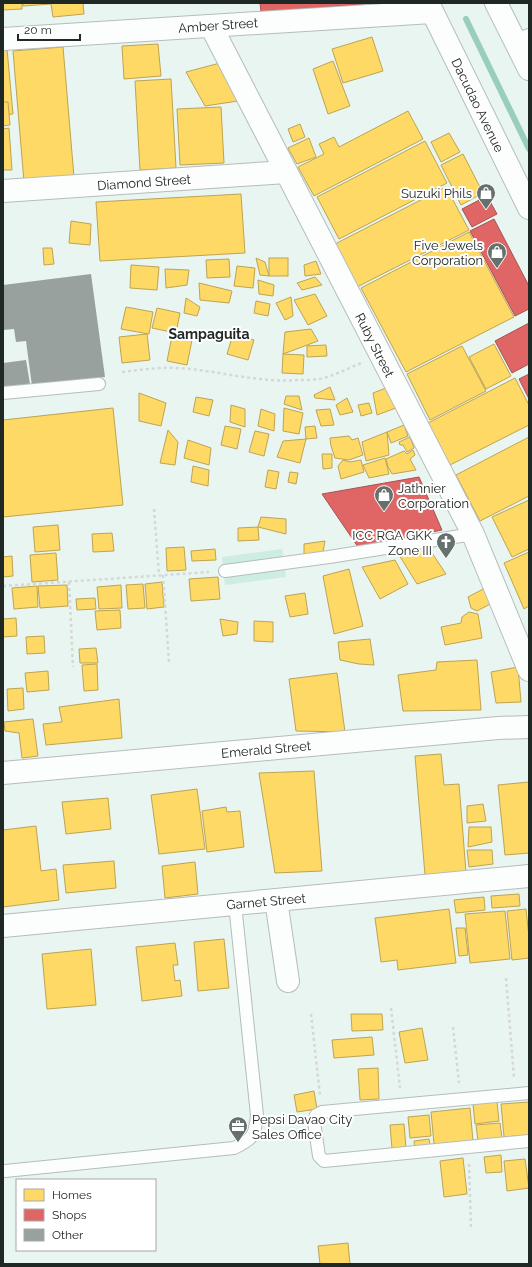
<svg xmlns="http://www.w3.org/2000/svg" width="532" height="1267" viewBox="0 0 532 1267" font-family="Raleway,sans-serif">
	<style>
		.green { fill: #ccede0 }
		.homes { fill: #ffd966; stroke: #bca452 }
		.shops { fill: #e06666; stroke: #a65352 }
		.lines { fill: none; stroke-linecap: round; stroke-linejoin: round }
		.stream { stroke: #99cebc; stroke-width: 6 }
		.building { fill: #98a19e }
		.lane-casing { stroke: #b5bdba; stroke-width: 14 }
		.street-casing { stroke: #b5bdba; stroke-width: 24 }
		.secondary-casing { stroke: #b5bdba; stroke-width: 24 }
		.path { stroke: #d5d8d6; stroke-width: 2.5; stroke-dasharray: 3 3; stroke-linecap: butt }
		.lane { stroke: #fcfefd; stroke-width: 12 }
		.street { stroke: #fcfefd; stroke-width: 22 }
		.secondary { stroke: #fcfefd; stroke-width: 22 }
		.labels { text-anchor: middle; stroke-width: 4; stroke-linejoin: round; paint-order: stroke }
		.street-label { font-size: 13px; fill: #202825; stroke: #fff }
		.poi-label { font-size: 13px; fill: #202825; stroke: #fff; text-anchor: end }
		.neighbourhood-label { font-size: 14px; font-weight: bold; fill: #202825; stroke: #fff }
	</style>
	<rect width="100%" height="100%" fill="#e9f5f0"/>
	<path class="green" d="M282,549L286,577L225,585L222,557Z"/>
	<g class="homes">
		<path d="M3,3H22V9L3,10Z"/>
		<path d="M23,3H83L84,14L53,17L51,4L23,6Z"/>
		<path d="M372,37L383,71L343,83L332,49Z"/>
		<path d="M158,44L161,76L124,79L122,46Z"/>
		<path d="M63,47L74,177L24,182L13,51Z"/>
		<path d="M7,49L13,114L3,115V50Z"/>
		<path d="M333,61L350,106L328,114L313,69Z"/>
		<path d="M220,63L238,101L205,106L186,72Z"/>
		<path d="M171,79L176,168L140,170L135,81Z"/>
		<path d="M3,102H8L10,125L3,126Z"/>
		<path d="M221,107L224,163L180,165L177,109Z"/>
		<path d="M408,111L423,139L314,196L298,167L324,154L319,144L334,137L339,147Z"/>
		<path d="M300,124L305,137L293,142L288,129Z"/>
		<path d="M9,128L12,170H3V129Z"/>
		<path d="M449,133L460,152L441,162L431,142Z"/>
		<path d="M309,138L316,157L297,164L288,148Z"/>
		<path d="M425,141L447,183L339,239L317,197Z"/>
		<path d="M463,154L483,193L461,205L441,165Z"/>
		<path d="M446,187L469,230L357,287L335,244Z"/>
		<path d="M241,194L245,253L100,261L96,202Z"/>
		<path d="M71,221L91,224L90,245L69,243Z"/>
		<path d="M469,232L514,317L406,372L361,288Z"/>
		<path d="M43,248H52L54,264L44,265Z"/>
		<path d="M256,258L265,262L269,276L260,275Z"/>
		<rect x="269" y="258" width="19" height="18"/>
		<path d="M229,259L230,277L207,278L206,260Z"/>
		<path d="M316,261L321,274L305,276L304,265Z"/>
		<path d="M131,265L159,267L157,290L130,288Z"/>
		<path d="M237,266L255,268L253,288L234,286Z"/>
		<path d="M165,269L189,270L187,285L166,288Z"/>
		<path d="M315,277L322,285L302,290L297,283Z"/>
		<path d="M258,280L274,285L273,296L259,294Z"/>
		<path d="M199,283L232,291L229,303L200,300Z"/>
		<path d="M315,294L327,316L308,325L294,300Z"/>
		<path d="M291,297L293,316L285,320L276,303Z"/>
		<path d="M186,298L200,307L197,316L184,313Z"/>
		<path d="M256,301L270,304L268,316L254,313Z"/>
		<path d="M126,307L153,312L149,334L121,329Z"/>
		<path d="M157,308L180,313L176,333L152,328Z"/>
		<path d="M311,329L318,341L283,354L285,332Z"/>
		<path d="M147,334L150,360L122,363L119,337Z"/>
		<path d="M233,334L254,340L248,360L227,354Z"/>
		<path d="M172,336L192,340L187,365L167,361Z"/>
		<path d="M494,344L511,376L486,389L469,357Z"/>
		<path d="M326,345L327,356L307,357V346Z"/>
		<path d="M462,346L486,391L430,420L407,374Z"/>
		<path d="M283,354L304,355L303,374L282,373Z"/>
		<path d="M515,378L529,405V425L450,465L428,423Z"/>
		<path d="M330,387L335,400L315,398L314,395Z"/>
		<path d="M386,388L396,408L377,415L373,393Z"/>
		<path d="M139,393L166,403L161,426L139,421Z"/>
		<path d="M286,396H299L302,410L284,404Z"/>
		<path d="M196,397L213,400L209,416L193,412Z"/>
		<path d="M347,398L353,412L340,415L336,405Z"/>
		<path d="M369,403L372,413L361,416L358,405Z"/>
		<path d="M231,405L245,409V427L230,422Z"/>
		<path d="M113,408L123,505L3,517V420Z"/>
		<path d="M284,408L303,413L299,434L283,431Z"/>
		<path d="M261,409L275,414L274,431L258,426Z"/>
		<path d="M330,409L334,425L321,426L316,410Z"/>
		<path d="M404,425L408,436L391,443L387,432Z"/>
		<path d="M225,426L241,429L237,449L221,445Z"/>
		<path d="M315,426L317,438L306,439L305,427Z"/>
		<path d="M168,430L178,442L175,465L160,463Z"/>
		<path d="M255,431L269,434L264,456L249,452Z"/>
		<path d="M387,432L389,455L366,461L362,442Z"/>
		<path d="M349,436L352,440L358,438L363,455L349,460L335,458L331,446L330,438Z"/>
		<path d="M410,437L414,448L407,452L403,445H400L399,442Z"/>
		<path d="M529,437V496L480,521L456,475Z"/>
		<path d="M306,439L300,463L277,457L283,441Z"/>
		<path d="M188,440L211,448L209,465L184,458Z"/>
		<path d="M413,450L415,455L410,459L416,470L392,474L388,467L386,459L404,451L407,454Z"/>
		<path d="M322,454H332V468L323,469Z"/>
		<path d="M385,458L389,474L369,478L363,465Z"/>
		<path d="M343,460L350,462L361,460L364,472L341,479L338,466Z"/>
		<path d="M193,466L209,470L208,486L191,482Z"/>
		<path d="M268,470L279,472L276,489L265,487Z"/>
		<path d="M290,472L298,473L296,484L288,482Z"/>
		<path d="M529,500V549L512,557L492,517Z"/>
		<path d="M261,517L286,519V534L258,527Z"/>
		<path d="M58,525L60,550L35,552L33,527Z"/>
		<path d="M258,527L259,540L238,541V528Z"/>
		<path d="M112,533L114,551L93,552L92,534Z"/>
		<path d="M325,541L323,552L304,555V544Z"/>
		<path d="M184,547L186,570L167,571L166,548Z"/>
		<path d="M215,549L216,560L192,561L191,551Z"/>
		<path d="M430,550L446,574L417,584L399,555Z"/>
		<path d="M529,552V606L524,609L504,563Z"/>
		<path d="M56,553L58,580L32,582L30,555Z"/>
		<path d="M12,556L13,576L3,577V557Z"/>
		<path d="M395,560L408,584L380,599L362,567Z"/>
		<path d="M349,569L363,626L334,634L323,576Z"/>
		<path d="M218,577L220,599L191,601L189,579Z"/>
		<path d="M162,582L164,607L147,609L145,584Z"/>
		<path d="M143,584L145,608L128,609L126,585Z"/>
		<path d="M67,585L68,606L40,608L38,586Z"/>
		<path d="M121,585L122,608L99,609L97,587Z"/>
		<path d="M37,586L38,607L14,609L12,588Z"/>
		<path d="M487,587L492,603L477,611L471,608L468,597Z"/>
		<path d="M305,593L308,614L290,617L285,596Z"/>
		<path d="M95,598L96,609L77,610L76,599Z"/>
		<path d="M120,610L121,628L97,630L95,611Z"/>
		<path d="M469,612L478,614L482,638L445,645L441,627L461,623L462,617Z"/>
		<path d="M16,618L17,636L3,637V619Z"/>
		<path d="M220,619L238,622L237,634L223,636Z"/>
		<path d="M254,621L273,622V642L254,641Z"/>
		<path d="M44,636L45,653L27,654L26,637Z"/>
		<path d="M370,639L374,665L359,664L340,660L338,642Z"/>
		<path d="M96,648L98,663H80L79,649Z"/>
		<path d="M477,660L481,710L403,711L398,675L436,670L437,662Z"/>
		<path d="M97,664L98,690L84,691L82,665Z"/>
		<path d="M518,667L521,702L496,703L491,672Z"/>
		<path d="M48,671L49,690L27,692L25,673Z"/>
		<path d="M337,673L345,732L296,731L289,679Z"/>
		<path d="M23,688L24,709L8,711L7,689Z"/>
		<path d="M119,699L122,738L46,745L43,724L62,722L59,707Z"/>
		<path d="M33,719L38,756L22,758L19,733L5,731L4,722Z"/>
		<path d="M441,754L444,785L459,784L466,872L425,875L415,756Z"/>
		<path d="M314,771L322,871L275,873L259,773Z"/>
		<path d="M529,782V853L505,855L498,785Z"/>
		<path d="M197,789L205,849L159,854L151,795Z"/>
		<path d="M108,798L111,829L66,834L62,802Z"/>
		<path d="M483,804L486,821L467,823V806Z"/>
		<path d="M226,807L227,812L240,811L244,847L207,852L202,811Z"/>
		<path d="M36,826L41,871L56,869L59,900L3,907V830Z"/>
		<path d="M469,827H491L492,842L468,847Z"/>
		<path d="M467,850H492L493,864L469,867Z"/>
		<path d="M114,861L116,888L66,893L63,865Z"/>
		<path d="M195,862L198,894L165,898L162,866Z"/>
		<path d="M519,894L520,906L492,908L491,896Z"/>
		<path d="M484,897L485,910L456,913L454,900Z"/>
		<path d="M449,909L456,963L398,970L397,960L381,962L375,918Z"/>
		<path d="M526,909L529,937V958L512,960L507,911Z"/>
		<path d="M505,911L510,959L470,963L465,914Z"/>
		<path d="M456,928H465L468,955L459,956Z"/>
		<path d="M224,939L229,988L198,991L194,942Z"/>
		<path d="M175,943L178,965H173L175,981L180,980L182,996L142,1001L136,947Z"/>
		<path d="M91,949L96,1005L47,1009L42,954Z"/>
		<path d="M351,1014H382L383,1030L352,1031Z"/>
		<path d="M422,1028L428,1060L405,1063L399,1032Z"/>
		<path d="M372,1037L374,1055L334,1058L332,1040Z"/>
		<path d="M378,1068L379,1099L360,1100L358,1069Z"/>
		<path d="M314,1091L317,1109L297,1112L294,1095Z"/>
		<path d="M497,1102L499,1121L475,1124L473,1104Z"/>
		<path d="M529,1102V1135L504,1137L501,1104Z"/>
		<path d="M470,1108L473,1141L434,1144L431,1112Z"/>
		<path d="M429,1115L431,1136L410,1138L408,1117Z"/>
		<path d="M500,1123L502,1138L478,1141L476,1125Z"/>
		<path d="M404,1124L406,1148L392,1149L390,1125Z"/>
		<path d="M429,1139L431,1150L415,1152L414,1141Z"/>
		<path d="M501,1155L502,1172L486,1173L484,1157Z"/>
		<path d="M463,1158L467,1194L444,1197L440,1161Z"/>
		<path d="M525,1159L529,1188L507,1191L504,1161Z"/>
		<path d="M348,1243L350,1264H320L318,1246Z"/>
	</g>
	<g class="shops">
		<path d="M260,3H379L261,12Z"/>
		<path d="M487,196L497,214L472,227L462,209Z"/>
		<path d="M494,219L529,286V309L515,316L470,231Z"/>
		<path d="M529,323V364L512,373L495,341Z"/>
		<path d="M529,374V399L519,379Z"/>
		<path d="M419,477L442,530L358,547L322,494Z"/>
	</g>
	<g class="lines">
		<path class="stream" d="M466,19L529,149"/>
	</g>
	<g class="building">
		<path d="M91,274L105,377L32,386L26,341L16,342L14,329L3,330V285Z"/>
		<path d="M26,360L30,384L3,387V363Z"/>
	</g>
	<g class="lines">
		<g class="lane-casing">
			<g id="lane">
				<path d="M514,40L529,35"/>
				<path d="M3,393L99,384"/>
				<path d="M225,571L329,557L473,534"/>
				<path d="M529,1093L322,1112L316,1115L314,1122L319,1156L324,1161L529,1141"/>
				<path d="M5,1171L234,1148C253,1139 255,1136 257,1115L235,904"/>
			</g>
		</g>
		<g class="street-casing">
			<g id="street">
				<path d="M211,26L473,534L529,670"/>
				<path d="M3,39L432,12"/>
				<path d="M3,191L286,172"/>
				<path d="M3,773L498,728L529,727"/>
				<path d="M276,900L288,981"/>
			</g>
		</g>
		<g class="secondary-casing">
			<g id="secondary">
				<path d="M428,3L529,208"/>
				<path d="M496,3L529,69"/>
				<path d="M3,926L529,876"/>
			</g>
		</g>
		<g class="path">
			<path d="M122,372C140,370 158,367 177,368C217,370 256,383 297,380C304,380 312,380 319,379C334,376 347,369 361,363"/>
			<path d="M154,509L159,575"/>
			<path d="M163,575L169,662"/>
			<path d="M69,582L73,667"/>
			<path d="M3,586L209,572"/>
			<path d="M506,978L514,1078"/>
			<path d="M391,1008L400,1088"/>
			<path d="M311,1014L320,1095"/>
			<path d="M453,1027L459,1083"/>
			<path d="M469,1164L471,1228"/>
		</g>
		<use href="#lane" class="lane"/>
		<use href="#street" class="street"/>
		<use href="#secondary" class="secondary"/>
	</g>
	<defs>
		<g id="shop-pin" transform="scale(1)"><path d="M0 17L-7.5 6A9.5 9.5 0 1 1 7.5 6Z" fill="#66706c" stroke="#fff"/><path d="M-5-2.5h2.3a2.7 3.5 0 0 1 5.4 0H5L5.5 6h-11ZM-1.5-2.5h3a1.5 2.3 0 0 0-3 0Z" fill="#fff"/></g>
		<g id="church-pin" transform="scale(1)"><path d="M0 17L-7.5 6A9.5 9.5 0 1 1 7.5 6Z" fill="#66706c" stroke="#fff"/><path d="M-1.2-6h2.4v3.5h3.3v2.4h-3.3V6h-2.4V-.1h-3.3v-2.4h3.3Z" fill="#fff"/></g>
		<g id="office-pin" transform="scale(1)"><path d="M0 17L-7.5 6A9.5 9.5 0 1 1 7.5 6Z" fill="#66706c" stroke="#fff"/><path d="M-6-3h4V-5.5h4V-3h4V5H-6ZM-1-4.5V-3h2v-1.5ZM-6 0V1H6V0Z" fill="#fff"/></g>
	</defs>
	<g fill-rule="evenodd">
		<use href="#shop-pin" x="486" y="193"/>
		<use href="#shop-pin" x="497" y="252"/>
		<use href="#shop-pin" x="384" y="495"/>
		<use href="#church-pin" x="446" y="542"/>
		<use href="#office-pin" x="238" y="1126"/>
	</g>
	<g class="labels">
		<g class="street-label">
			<text transform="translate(218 25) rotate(-4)" y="5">Amber Street</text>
			<text transform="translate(478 105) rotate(64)" y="5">Dacudao Avenue</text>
			<text transform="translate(144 182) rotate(-4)" y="5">Diamond Street</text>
			<text transform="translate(375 345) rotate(63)" y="5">Ruby Street</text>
			<text transform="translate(266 749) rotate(-5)" y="5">Emerald Street</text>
			<text transform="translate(266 901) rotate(-5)" y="5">Garnet Street</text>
		</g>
		<g class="poi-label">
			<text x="472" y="198">Suzuki Phils</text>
			<text x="483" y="250">Five Jewels<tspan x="483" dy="15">Corporation</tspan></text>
			<text x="398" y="493" text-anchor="start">Jathnier<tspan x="398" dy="15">Corporation</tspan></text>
			<text x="432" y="540">ICC RGA GKK<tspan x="432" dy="15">Zone III</tspan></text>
			<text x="252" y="1124" text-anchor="start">Pepsi Davao City<tspan x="252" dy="15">Sales Office</tspan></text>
		</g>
		<g class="neighbourhood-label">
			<text x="209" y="339">Sampaguita</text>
		</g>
	</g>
	<rect width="532" height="1267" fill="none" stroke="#202825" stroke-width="8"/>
	<rect x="16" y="1179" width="140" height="72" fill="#ffffff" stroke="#a6a9a8"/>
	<rect x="24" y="1189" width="20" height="12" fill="#ffd966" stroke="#a6a9a8"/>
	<text x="52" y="1199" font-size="12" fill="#202825">Homes</text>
	<rect x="24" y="1209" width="20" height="12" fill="#e06666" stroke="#a6a9a8"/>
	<text x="52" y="1219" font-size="12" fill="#202825">Shops</text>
	<rect x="24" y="1229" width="20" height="12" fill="#98a19e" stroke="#a6a9a8"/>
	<text x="52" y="1239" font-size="12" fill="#202825">Other</text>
	<path d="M18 34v6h62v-6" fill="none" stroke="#202825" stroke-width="2"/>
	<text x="24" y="34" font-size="12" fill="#202825" stroke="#ffffff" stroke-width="3" paint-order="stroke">20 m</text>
</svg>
